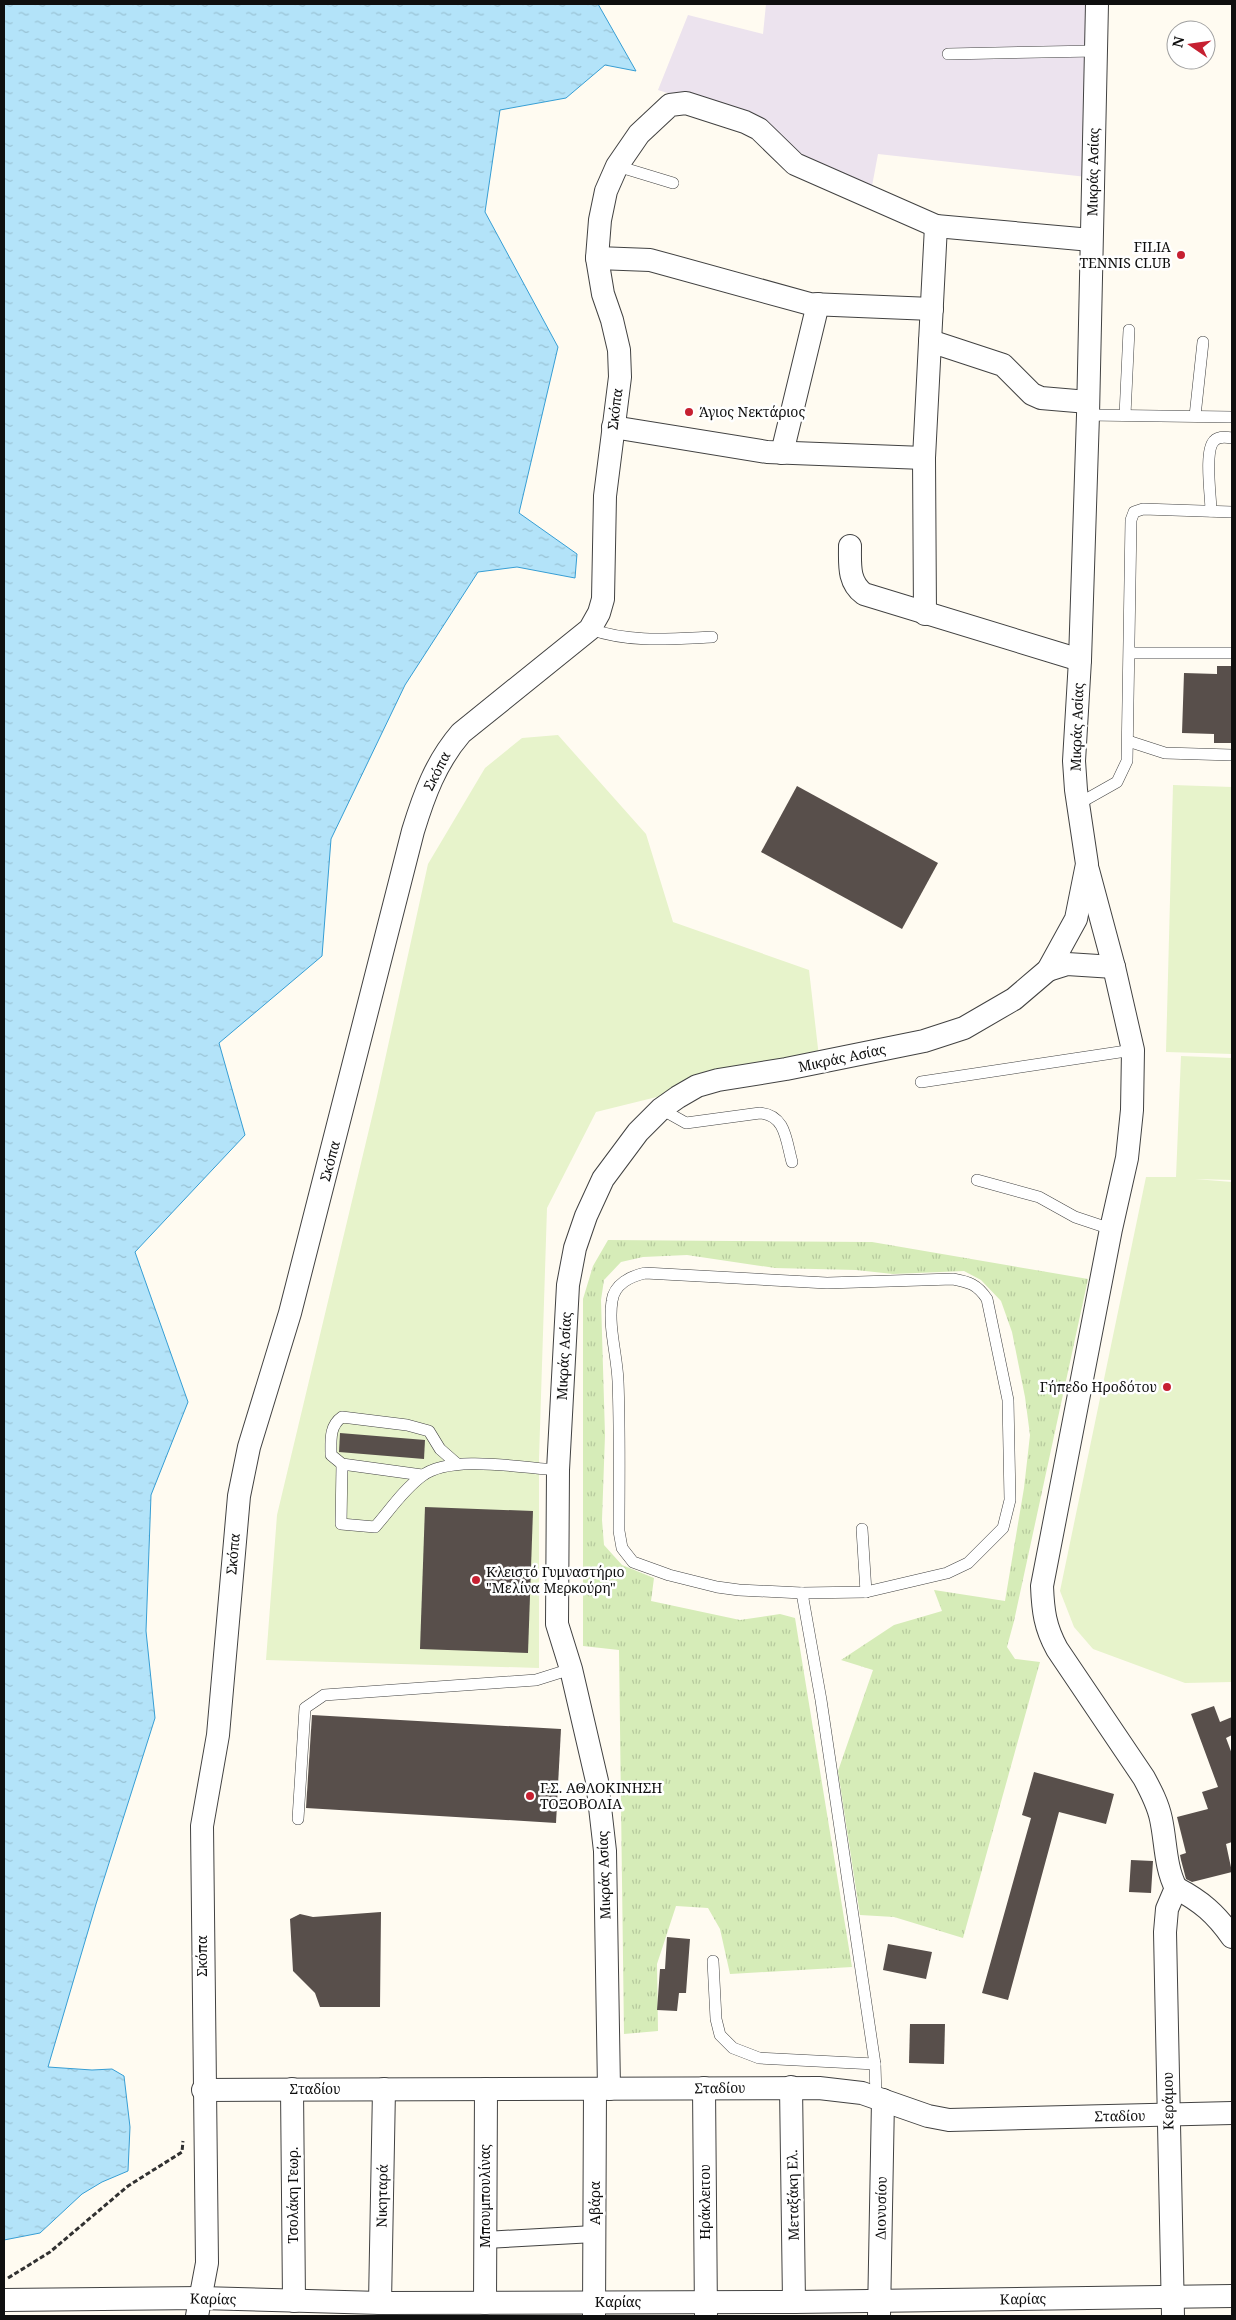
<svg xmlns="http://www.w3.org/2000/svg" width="1236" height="2320" viewBox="0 0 1236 2320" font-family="'Noto Serif',serif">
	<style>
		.industrial { fill: #ece3ee }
		.grass { fill: url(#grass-tufts) }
		.pitch { fill: #e7f3cb }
		.water { fill: url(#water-ripples); stroke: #379ed4 }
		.building { fill: #584f4b }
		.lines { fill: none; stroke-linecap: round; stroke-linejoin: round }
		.service-casing { stroke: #424242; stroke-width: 12 }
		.pedestrian-casing { stroke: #424242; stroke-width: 18 }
		.minor-casing { stroke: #424242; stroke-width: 24 }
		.path { stroke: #313131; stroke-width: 3; stroke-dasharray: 5 2.5; stroke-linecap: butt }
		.service { stroke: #fff; stroke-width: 11 }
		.pedestrian { stroke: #fff; stroke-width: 16 }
		.minor { stroke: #fff; stroke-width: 22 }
		.poi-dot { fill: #c62031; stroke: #fff; stroke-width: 2 }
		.labels { text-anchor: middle; stroke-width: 5; stroke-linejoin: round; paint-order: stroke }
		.street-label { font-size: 14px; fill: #0f0f0f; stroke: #fff }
		.poi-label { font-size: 14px; fill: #0f0f0f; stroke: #fff; text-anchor: start }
	</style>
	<defs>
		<pattern id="grass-tufts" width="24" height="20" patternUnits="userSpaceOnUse" patternTransform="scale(1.25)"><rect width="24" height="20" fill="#d6ecb8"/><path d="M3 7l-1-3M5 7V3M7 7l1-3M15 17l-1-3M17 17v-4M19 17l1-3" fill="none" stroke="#b6c99d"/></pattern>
		<pattern id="water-ripples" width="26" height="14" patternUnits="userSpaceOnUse" patternTransform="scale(1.25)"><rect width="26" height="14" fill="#b3e3f9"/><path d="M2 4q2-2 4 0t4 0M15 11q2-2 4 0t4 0" fill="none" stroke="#99c2d4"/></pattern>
	</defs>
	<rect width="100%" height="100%" fill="#fffbf1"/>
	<path class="industrial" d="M766,4H1089L1087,177L878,154L872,186L803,163L751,120L658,90L688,15L763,34Z"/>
	<path class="grass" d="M608,1240L872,1242L1088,1279L1014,1621L1007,1647L1015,1659L1040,1662L963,1938L894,1917L860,1915L838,1771L873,1670L841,1660L894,1625L942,1611L934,1590L1005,1601L1024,1488L1030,1435L1025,1397L1012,1332L1001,1301L981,1280L964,1271L893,1274L856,1270L775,1268L687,1255L643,1257L621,1262L604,1280L601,1300L605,1435L602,1520L604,1545L622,1565L654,1578L651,1601L740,1620L780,1614L795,1618L852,1967L730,1974L720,1929L708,1908L676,1906L657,1964L658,2031L624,2034L619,1650L583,1646V1299L593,1266Z"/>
	<g class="pitch">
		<path d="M558,735L646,834L673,922L809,970L819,1057L596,1112L547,1208L539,1459V1668L266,1660L277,1515L377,1096L428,864L485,768L522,738Z"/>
		<path d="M1173,785L1232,787V1054L1166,1052Z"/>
		<path d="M1181,1056L1232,1058V1180L1195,1179L1232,1182V1682L1185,1683L1093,1649L1074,1627L1060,1591L1146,1177H1176Z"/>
	</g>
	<path class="water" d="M4,4H598L636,71L605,65L566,98L500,110L485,212L558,347L519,513L577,554L575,578L517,567L478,572L405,685L331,839L322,956L219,1043L245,1135L135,1252L188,1402L151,1495L146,1631L155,1718L96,1904L48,2067L92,2070L112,2069L124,2076L130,2127L128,2171L102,2182L82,2194L40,2233L4,2240Z"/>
	<g class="building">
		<path d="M1217,666H1232V743H1214V734L1182,733L1184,673L1217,674Z"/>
		<path d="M797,786L938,863L902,929L761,852Z"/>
		<path d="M340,1433L425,1440L424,1459L339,1452Z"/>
		<path d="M425,1507L533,1511L528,1653L420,1649Z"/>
		<path d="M1214,1706L1220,1722L1232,1717V1735L1226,1738L1232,1754V1842L1226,1844L1232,1872L1192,1882L1186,1879L1181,1860L1180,1855L1186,1853L1177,1817L1208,1809L1202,1792L1218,1787L1191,1714Z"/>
		<path d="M312,1715L561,1729L556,1823L306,1808Z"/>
		<path d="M1034,1772L1114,1794L1106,1824L1059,1812L1008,2000L982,1993L1031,1818L1022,1815Z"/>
		<path d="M1131,1860L1153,1861L1151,1893L1129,1892Z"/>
		<path d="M381,1912L380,2007H320L315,1993L293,1971L290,1919L300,1914L313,1917Z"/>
		<path d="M667,1937L690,1939L686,1993H679L677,2011L657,2010L660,1969H665Z"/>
		<path d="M888,1944L932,1952L926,1979L883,1970Z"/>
		<path d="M910,2024H945L944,2064L909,2063Z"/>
	</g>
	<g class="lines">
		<g class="service-casing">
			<g id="service">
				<path d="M948,54L1095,51"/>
				<path d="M617,166L673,183"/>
				<path d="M1088,415L1232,417"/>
				<path d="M1125,415L1129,330"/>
				<path d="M1195,416L1203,342"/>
				<path d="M1211,511C1211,497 1204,451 1214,441C1218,436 1226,437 1232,438"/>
				<path d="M590,629C630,643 670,639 712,637"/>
				<path d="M1130,653H1232"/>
				<path d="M1128,741L1165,753L1232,755"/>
				<path d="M1078,804L1117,782L1127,761L1131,520L1134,512L1143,509L1232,512"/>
				<path d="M921,1082L1133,1050"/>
				<path d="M661,1109L686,1123L760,1113C786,1115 786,1141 792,1162"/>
				<path d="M977,1180L1039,1197L1075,1217L1111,1229"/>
				<path d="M645,1273L827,1283L953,1279C969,1282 977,1284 987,1299L1008,1400L1010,1500L1003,1528L968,1563L947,1573L866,1592L802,1593L739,1590L717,1587L669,1575L633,1562L622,1548L619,1531C619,1481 620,1431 618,1381C617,1355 608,1327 612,1301C614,1284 631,1276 645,1273Z"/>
				<path d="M342,1464L341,1524L375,1527C390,1510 403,1490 422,1476C451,1454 522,1468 558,1470"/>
				<path d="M422,1475L342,1464L331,1455C331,1441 329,1426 342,1417L407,1425L429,1431L440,1449L456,1463"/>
				<path d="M862,1529L866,1592"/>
				<path d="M802,1593L821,1700L875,2064L876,2097"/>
				<path d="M298,1819L305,1708L324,1695L536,1680L571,1669"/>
				<path d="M713,1961L716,2019L720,2035L733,2048L759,2058L875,2064"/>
			</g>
		</g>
		<g class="pedestrian-casing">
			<path id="pedestrian" d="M485,2240L594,2234"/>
		</g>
		<g class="minor-casing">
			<g id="minor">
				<path d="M597,258L650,260L810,304L932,309"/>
				<path d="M930,341L1003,365L1032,394L1041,398L1088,402"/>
				<path d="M613,427L767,452L924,458"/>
				<path d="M782,453L818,304"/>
				<path d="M850,546C850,565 848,582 864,594L1080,660"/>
				<path d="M925,614L924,458L936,226"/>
				<path d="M1088,870L1114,967L1133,1050L1132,1110L1127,1158L1111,1229L1042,1586C1043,1611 1045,1627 1057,1649L1144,1778C1151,1791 1158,1804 1161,1819C1166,1842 1165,1867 1176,1888"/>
				<path d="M1048,970L1067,964L1114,967"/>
				<path d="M1176,1888C1201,1901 1216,1914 1232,1937"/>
				<path d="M791,2087L794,2302"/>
				<path d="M704,2088L706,2316"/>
				<path d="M292,2089L294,2301"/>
				<path d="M609,2089L605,1851L597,1781L571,1669L557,1624L558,1470L568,1285L575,1248L586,1216L603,1179L638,1132L661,1109L678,1097L697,1086L718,1080L786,1069L924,1041L964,1028L1014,999L1048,970L1076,919L1087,864L1076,790L1074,761L1080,660L1088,415L1097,4"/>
				<path d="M203,2090L819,2088L862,2093L928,2116L949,2120L1232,2113"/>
				<path d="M4,2300L201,2298L380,2303L794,2302L1232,2296"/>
				<path d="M380,2303L384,2089"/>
				<path d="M485,2303L486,2089"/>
				<path d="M197,2316L207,2263L202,1826L218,1735L239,1496L249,1447L290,1313L413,831C424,795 436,762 461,733L590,629L599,613L603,599L605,496L620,377L619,350L612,320L603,294L597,258L600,220L606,191L617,166L639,134L670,105L686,103L745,122L759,129L795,164L936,226L1091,240"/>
				<path d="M594,2316L595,2089"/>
				<path d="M879,2316L883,2100"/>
				<path d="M1173,2316L1165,1932L1167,1909L1176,1888"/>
			</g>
		</g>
		<path class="path" d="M8,2278L50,2252L128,2186L182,2152L183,2141"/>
		<use href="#service" class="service"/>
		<use href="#pedestrian" class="pedestrian"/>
		<use href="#minor" class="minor"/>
	</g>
	<g class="poi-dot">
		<circle cx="1181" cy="255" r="5"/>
		<circle cx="689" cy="412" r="5"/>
		<circle cx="1167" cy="1387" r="5"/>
		<circle cx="476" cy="1580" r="5"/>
		<circle cx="530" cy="1796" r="5"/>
	</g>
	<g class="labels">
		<g class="street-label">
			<text transform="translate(1093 172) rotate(-89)" y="5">Μικράς Ασίας</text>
			<text transform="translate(615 409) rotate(-83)" y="5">Σκόπα</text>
			<text transform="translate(1077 727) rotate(-88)" y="5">Μικράς Ασίας</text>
			<text transform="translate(437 771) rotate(-63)" y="5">Σκόπα</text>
			<text transform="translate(842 1058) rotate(-12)" y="5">Μικράς Ασίας</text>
			<text transform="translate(330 1161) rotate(-75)" y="5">Σκόπα</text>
			<text transform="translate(564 1356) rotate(-87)" y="5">Μικράς Ασίας</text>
			<text transform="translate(233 1554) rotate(-85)" y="5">Σκόπα</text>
			<text transform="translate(604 1875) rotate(-92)" y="5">Μικράς Ασίας</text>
			<text transform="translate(202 1956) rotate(-90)" y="5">Σκόπα</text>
			<text transform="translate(720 2088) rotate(-1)" y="5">Σταδίου</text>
			<text x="315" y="2094">Σταδίου</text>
			<text transform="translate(1168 2101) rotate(-91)" y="5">Κεράμου</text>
			<text transform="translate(1120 2116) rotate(-1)" y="5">Σταδίου</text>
			<text transform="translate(293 2195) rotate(-90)" y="5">Τσολάκη Γεωρ.</text>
			<text transform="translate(793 2195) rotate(-91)" y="5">Μεταξάκη Ελ.</text>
			<text transform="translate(382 2196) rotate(-89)" y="5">Νικηταρά</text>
			<text transform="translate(485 2196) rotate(-90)" y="5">Μπουμπουλίνας</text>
			<text transform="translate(705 2202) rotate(-90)" y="5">Ηράκλειτου</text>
			<text transform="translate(595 2203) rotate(-90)" y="5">Αβάρα</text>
			<text transform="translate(881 2208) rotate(-89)" y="5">Διονυσίου</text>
			<text transform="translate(213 2299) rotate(1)" y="5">Καρίας</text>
			<text transform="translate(1023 2299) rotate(-1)" y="5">Καρίας</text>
			<text x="618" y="2307">Καρίας</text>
		</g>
		<g class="poi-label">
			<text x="1171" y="252" text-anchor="end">FILIA<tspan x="1171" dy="16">TENNIS CLUB</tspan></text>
			<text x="699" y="417">Άγιος Νεκτάριος</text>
			<text x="1157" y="1392" text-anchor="end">Γήπεδο Ηροδότου</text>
			<text x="486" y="1577">Κλειστό Γυμναστήριο<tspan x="486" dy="16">"Μελίνα Μερκούρη"</tspan></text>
			<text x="540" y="1793">Γ.Σ. ΑΘΛΟΚΙΝΗΣΗ<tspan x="540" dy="16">ΤΟΞΟΒΟΛΙΑ</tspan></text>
		</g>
	</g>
	<rect width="1236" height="2320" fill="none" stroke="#0f0f0f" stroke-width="10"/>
	<g transform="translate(1191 45) rotate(283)"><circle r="24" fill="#ffffff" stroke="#9f9f9f"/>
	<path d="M0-4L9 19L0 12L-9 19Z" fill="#c62031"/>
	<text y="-8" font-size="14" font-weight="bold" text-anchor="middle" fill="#0f0f0f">N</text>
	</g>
</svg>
